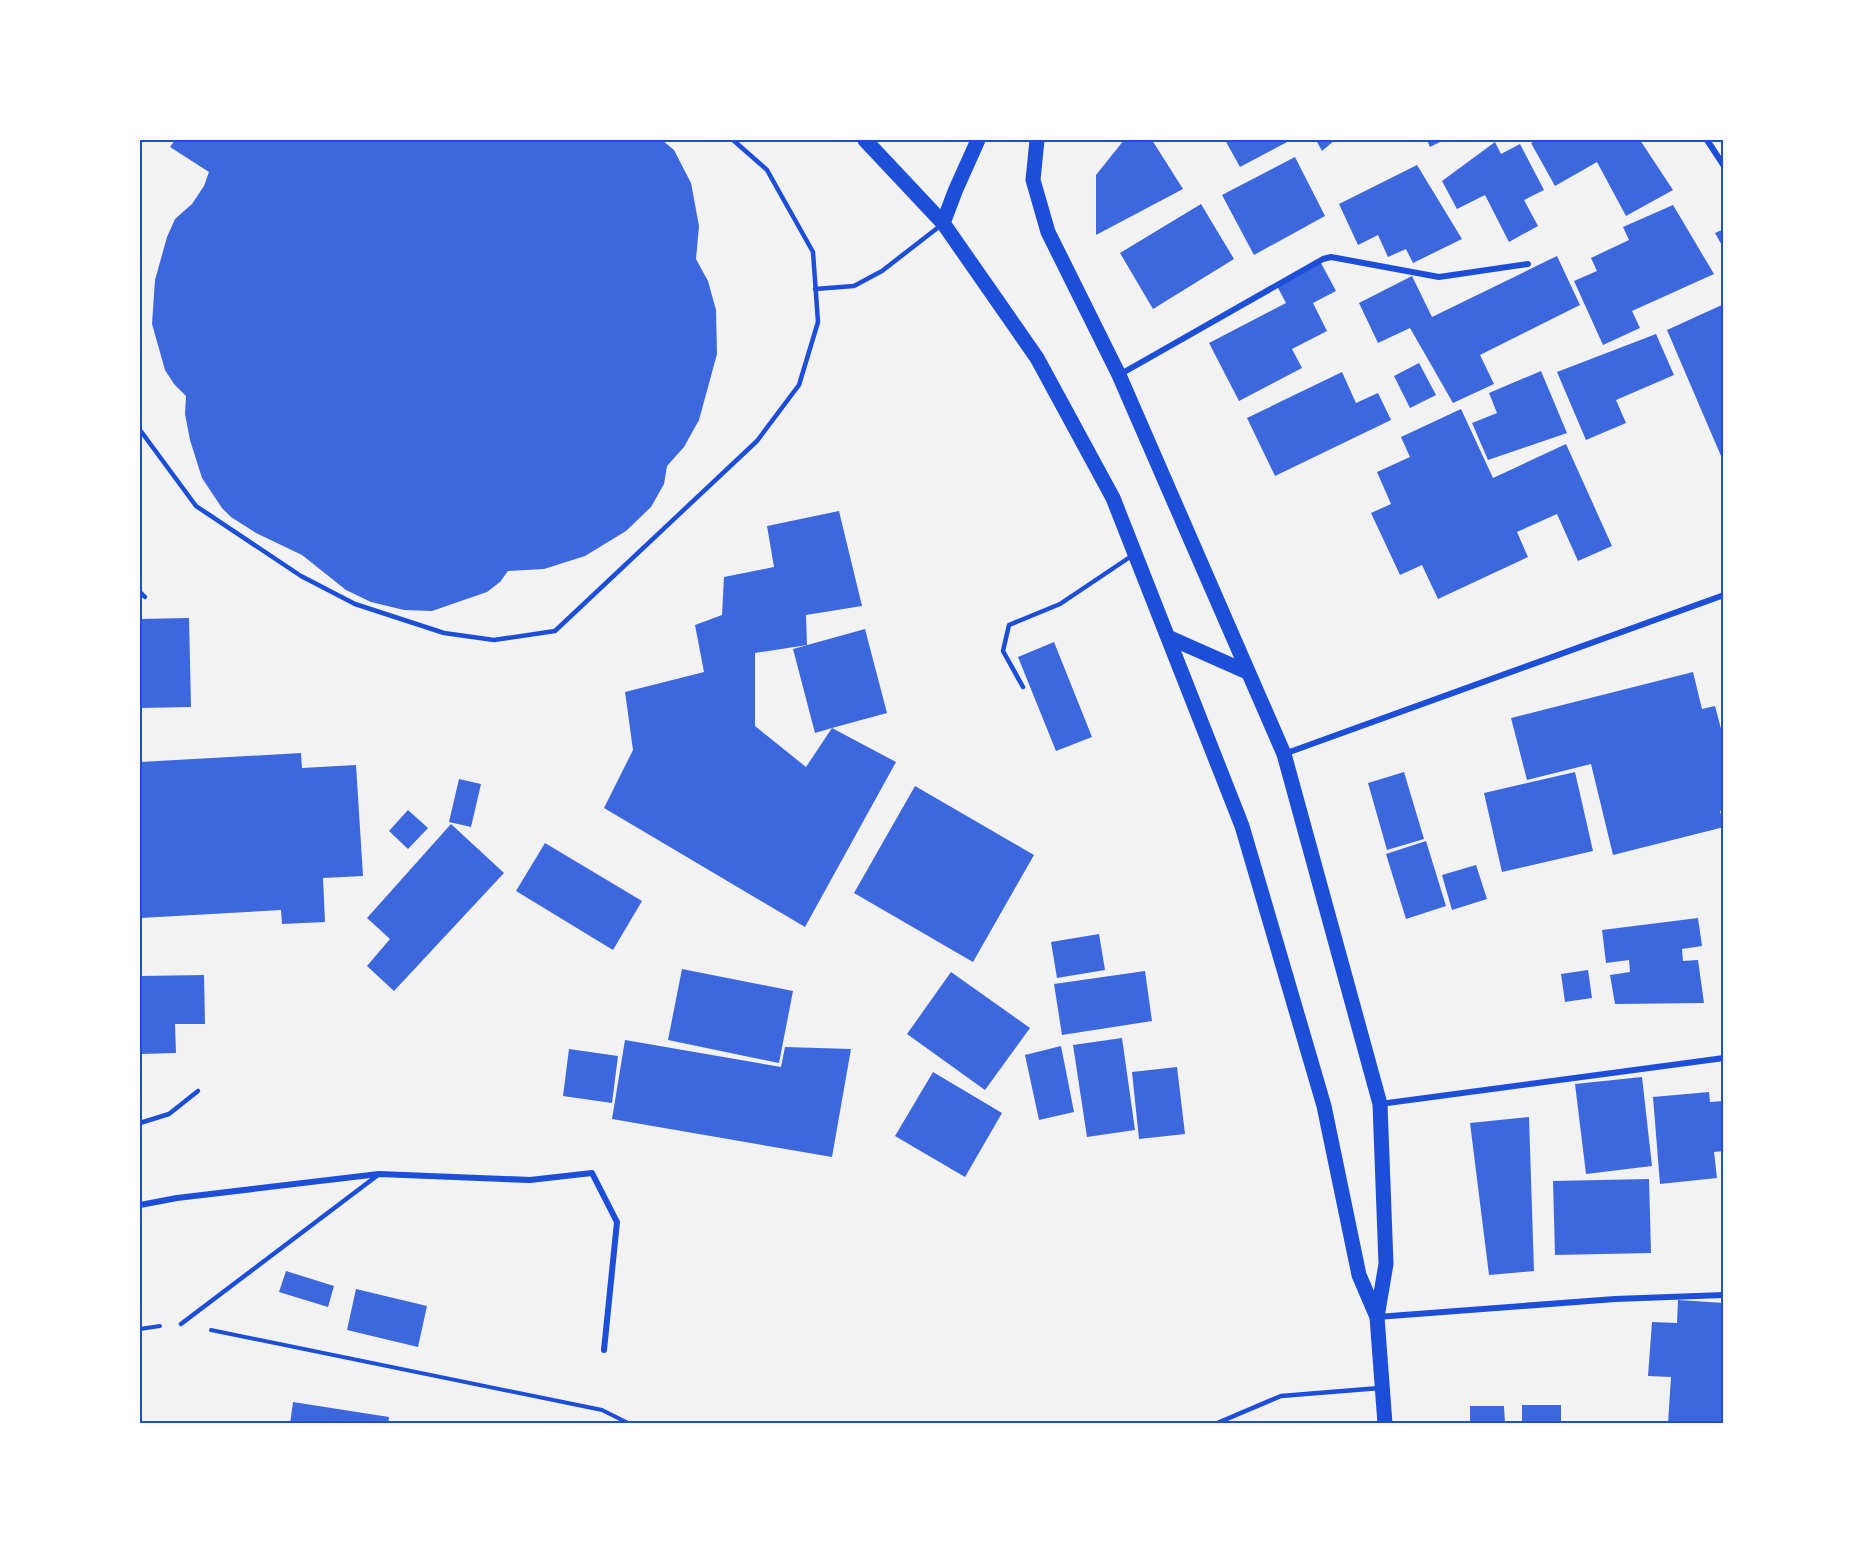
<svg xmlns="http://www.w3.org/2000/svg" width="1863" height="1563" viewBox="0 0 1863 1563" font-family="Manrope,sans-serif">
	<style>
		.building { fill: #3d67dc }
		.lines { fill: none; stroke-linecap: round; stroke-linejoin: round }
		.path { stroke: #1d4ed8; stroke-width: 4 }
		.service { stroke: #1d4ed8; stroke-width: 4.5 }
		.minor { stroke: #1d4ed8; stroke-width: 6 }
		.primary { stroke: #1d4ed8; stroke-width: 15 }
		.neatline { fill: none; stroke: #1d4ed8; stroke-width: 2 }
	</style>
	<rect width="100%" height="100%" fill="#f2f2f2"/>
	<g class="building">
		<path d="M175,140H662L674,150L691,183L699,226L696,259L708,281L716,310L717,354L699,420L684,447L667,466L664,484L651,507L626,531L585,556L544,569L508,571L500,582L487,592L432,611L404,610L371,602L346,590L302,555L256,533L231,517L222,508L202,478L190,440L185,414L186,396L174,384L165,370L152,324L155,280L167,237L175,219L192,204L204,186L209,172L170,147Z"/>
		<path d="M1124,140H1152L1183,189L1096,235V175Z"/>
		<path d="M1225,140H1291L1240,167Z"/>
		<path d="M1316,140H1335L1322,151Z"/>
		<path d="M1427,140H1444L1430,147Z"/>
		<path d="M1538,140H1640L1673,190L1626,216L1597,162L1555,186L1531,143Z"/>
		<path d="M1495,142L1501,154L1520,144L1544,190L1524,200L1538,226L1509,242L1485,195L1457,209L1442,181Z"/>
		<path d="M1295,157L1325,216L1254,255L1222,195Z"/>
		<path d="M1417,165L1462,239L1413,263L1406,249L1388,257L1378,235L1358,245L1339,204Z"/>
		<path d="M1201,204L1234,259L1153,309L1120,253Z"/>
		<path d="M1673,205L1714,274L1632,311L1640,328L1603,345L1574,281L1597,271L1591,258L1629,240L1623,227Z"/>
		<path d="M1724,229V249L1715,233Z"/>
		<path d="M1557,256L1580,305L1480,355L1494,384L1453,403L1410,328L1378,343L1359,303L1412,276L1432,317Z"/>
		<path d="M1321,263L1336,291L1313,303L1327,331L1292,349L1302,368L1239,401L1209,343L1286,303L1277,286Z"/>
		<path d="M1724,304V463L1667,330Z"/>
		<path d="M1656,334L1674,375L1616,400L1626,423L1586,440L1557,372Z"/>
		<path d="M1419,363L1436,395L1410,408L1394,376Z"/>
		<path d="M1541,371L1567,433L1488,460L1472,423L1497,413L1489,393Z"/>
		<path d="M1342,372L1356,403L1378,393L1391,420L1275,476L1247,418Z"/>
		<path d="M1461,409L1493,478L1566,444L1612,546L1578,561L1557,514L1517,532L1528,557L1438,599L1422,565L1400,575L1371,513L1391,504L1377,472L1410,457L1401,437Z"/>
		<path d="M839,511L862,606L806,615L807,645L755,653V726L806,767L832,728L815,733L793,649L865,629L887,713L832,728L896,762L805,927L604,808L633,750L625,692L704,672L695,625L722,615L724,577L774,567L767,526Z"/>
		<path d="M189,618L191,707L140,708V619Z"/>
		<path d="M1054,642L1092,737L1056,751L1018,657Z"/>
		<path d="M1693,672L1702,709L1715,706L1724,740V810L1720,811L1724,827L1613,855L1591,764L1527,780L1511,718Z"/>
		<path d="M301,753L302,768L356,765L363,876L323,878L325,922L282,924L281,910L140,918V762Z"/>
		<path d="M1404,772L1424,839L1387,850L1368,783Z"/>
		<path d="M1575,772L1593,851L1502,872L1484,793Z"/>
		<path d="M459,779L481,784L471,827L449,822Z"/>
		<path d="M915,786L1034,855L973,962L854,893Z"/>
		<path d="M408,810L428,828L408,849L389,831Z"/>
		<path d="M451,824L504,873L394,991L367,966L390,939L367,918Z"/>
		<path d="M1426,841L1446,906L1406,919L1386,854Z"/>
		<path d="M545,843L642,901L613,950L516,891Z"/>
		<path d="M1476,865L1487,899L1452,910L1442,875Z"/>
		<path d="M1698,918L1702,946L1682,949L1683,961L1698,960L1704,1003L1615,1004L1610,975L1630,972L1629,960L1606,963L1602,930Z"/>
		<path d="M1099,934L1105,970L1057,978L1051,942Z"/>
		<path d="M682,969L793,991L779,1063L668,1040Z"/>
		<path d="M1588,970L1592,998L1565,1002L1561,974Z"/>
		<path d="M1145,971L1152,1021L1062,1035L1054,984Z"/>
		<path d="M951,972L1030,1028L985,1090L907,1034Z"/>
		<path d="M204,975L205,1024H175L176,1053L140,1054V976Z"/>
		<path d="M1122,1038L1135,1130L1087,1137L1073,1045Z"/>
		<path d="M625,1040L781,1067L785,1047L851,1049L832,1157L612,1119Z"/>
		<path d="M1061,1046L1074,1112L1039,1120L1025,1055Z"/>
		<path d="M569,1049L618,1056L612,1103L563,1096Z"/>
		<path d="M1177,1067L1185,1134L1139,1139L1132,1072Z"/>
		<path d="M933,1072L1002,1113L965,1177L895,1136Z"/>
		<path d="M1642,1077L1652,1166L1586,1174L1575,1084Z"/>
		<path d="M1709,1092L1710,1102L1724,1101V1151L1714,1152L1717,1178L1660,1184L1653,1097Z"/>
		<path d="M1529,1117L1534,1271L1489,1275L1470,1123Z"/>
		<path d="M1649,1179L1651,1253L1555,1255L1553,1181Z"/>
		<path d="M286,1271L334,1286L328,1307L279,1292Z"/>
		<path d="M356,1289L427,1306L418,1347L347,1330Z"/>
		<path d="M1678,1300L1724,1303V1424H1668L1671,1377L1648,1376L1652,1322L1677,1323Z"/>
		<path d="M293,1402L389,1417L388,1424H290Z"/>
		<rect x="1522" y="1405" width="39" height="19"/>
		<path d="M1470,1406H1504L1505,1424H1470Z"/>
	</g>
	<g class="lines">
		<g class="path">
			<path d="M140,1329L160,1326"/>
			<path d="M211,1330L602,1410L630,1424"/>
		</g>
		<g class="service">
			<path d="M815,289L854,286L882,271L940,226"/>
			<path d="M140,430L196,506L301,576L355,604L444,633L494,640L555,631L757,441L799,385L818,322L813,252L767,170L733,140"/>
			<path d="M140,592L145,597"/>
			<path d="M1023,687L1003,651L1009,625L1060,604L1133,555"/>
			<path d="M140,1123L169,1114L198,1091"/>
			<path d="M181,1324L378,1175"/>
			<path d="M1215,1424L1281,1396L1380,1388"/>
		</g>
		<g class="minor">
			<path d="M1707,140L1724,166"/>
			<path d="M1119,375L1323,259L1331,257L1439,277L1528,264"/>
			<path d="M1284,754L1724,595"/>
			<path d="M1380,1104L1724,1058"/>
			<path d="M140,1205L177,1198L379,1174L530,1180L592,1173L617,1222L604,1350"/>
			<path d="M1377,1317L1615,1299L1724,1295"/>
		</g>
		<g class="primary">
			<path d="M865,140L943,223L1037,358L1113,498L1242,826L1324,1106L1359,1275L1377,1317"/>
			<path d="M1037,140L1033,180L1048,232L1119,375L1284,754L1380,1104L1386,1264L1377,1317L1385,1424"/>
			<path d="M943,223L956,189L978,140"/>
			<path d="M1168,637L1247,672"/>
		</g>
	</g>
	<rect width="1863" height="1563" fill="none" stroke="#ffffff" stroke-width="282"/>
	<rect x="141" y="141" width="1581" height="1281" class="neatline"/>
</svg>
